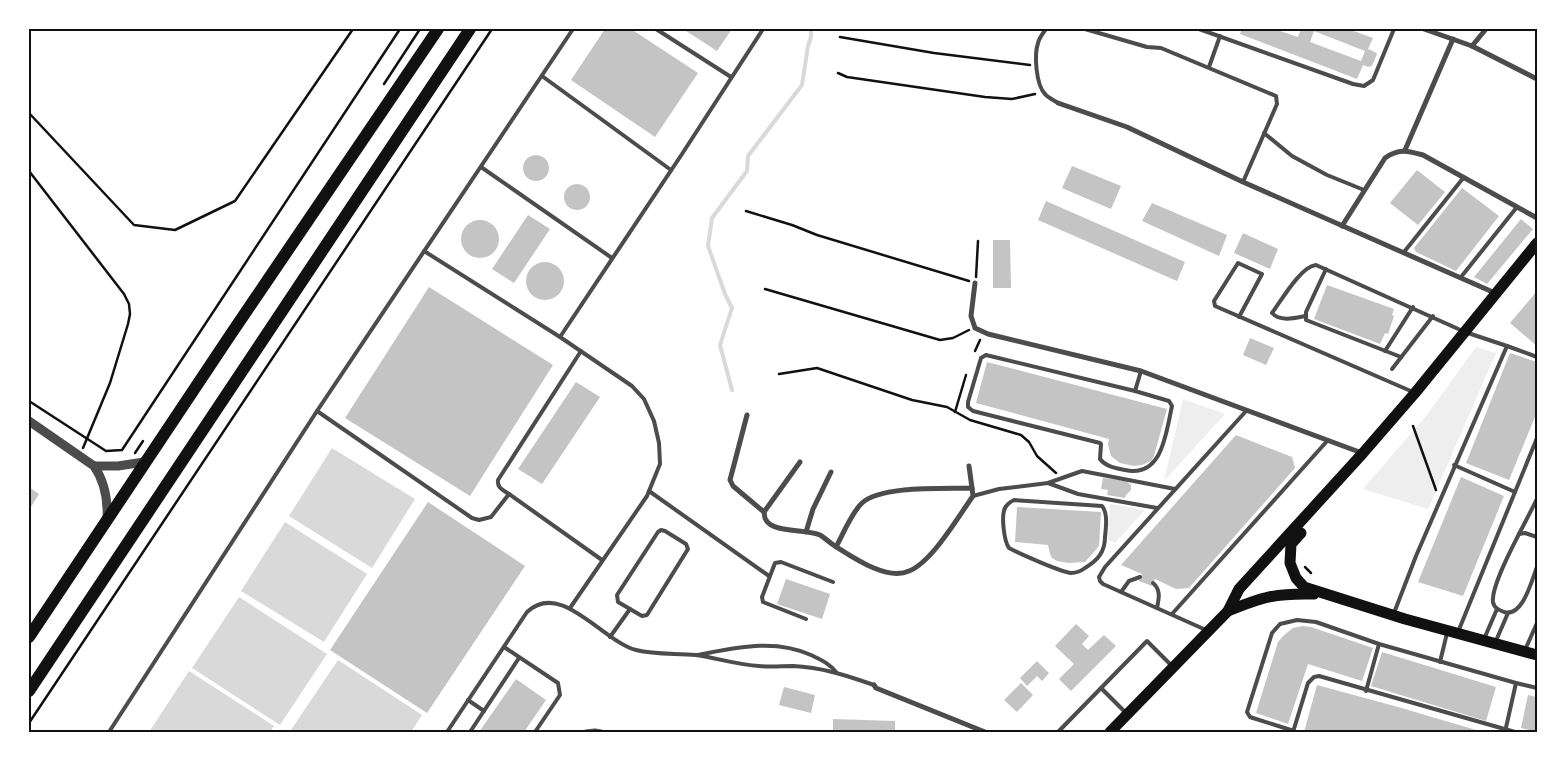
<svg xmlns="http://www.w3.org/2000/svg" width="1566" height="761" viewBox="0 0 1566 761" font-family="'Source Sans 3',sans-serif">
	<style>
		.green { fill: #eee }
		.water { fill: #d9d9d9 }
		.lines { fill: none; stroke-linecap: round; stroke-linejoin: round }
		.stream { stroke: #d9d9d9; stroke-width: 4 }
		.building { fill: #c4c4c4; fill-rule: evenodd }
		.path { stroke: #111; stroke-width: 2.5 }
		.service { stroke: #4c4c4c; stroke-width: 4 }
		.minor { stroke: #4c4c4c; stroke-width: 5 }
		.tertiary { stroke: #4c4c4c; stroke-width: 9 }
		.primary { stroke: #111; stroke-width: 11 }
		.trunk { stroke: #111; stroke-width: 12 }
		.neatline { fill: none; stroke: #111; stroke-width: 2 }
	</style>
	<rect width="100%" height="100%" fill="#fff"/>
	<g class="green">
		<path d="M1476,347L1496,353L1428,509L1363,489L1427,415Z"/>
		<path d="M1183,399L1225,414L1164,481Z"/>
		<path d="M1110,504L1145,510L1115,543L1108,540Z"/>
	</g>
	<g class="water">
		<path d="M332,448L415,499L372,568L289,516Z"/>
		<path d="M285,522L367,574L324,642L241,591Z"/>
		<path d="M239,597L327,654L280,725L192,668Z"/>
		<path d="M338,660L422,715L411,732H294L291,730Z"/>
		<path d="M189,671L274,726L270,732H149Z"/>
	</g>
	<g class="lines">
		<path class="stream" d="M732,390L720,345L732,308L725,294L708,246L712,218L747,171L748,156L802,85L808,46L811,37V29"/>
	</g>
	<g class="building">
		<path d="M605,29H631L698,73L655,137L571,80Z"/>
		<path d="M683,29H732L717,51Z"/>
		<path d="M1242,29H1274L1298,37L1301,29H1348L1373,38L1368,49L1375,52L1377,54L1372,66L1368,67L1363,65L1357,79L1240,34ZM1314,31L1365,51L1361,61L1310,42Z"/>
		<circle cx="536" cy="168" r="13"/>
		<path d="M1072,166L1121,186L1111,209L1062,188Z"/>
		<path d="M1417,170L1445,192L1418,225L1390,203Z"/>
		<circle cx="577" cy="197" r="13"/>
		<path d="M1462,188L1499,216L1456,271L1416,252L1414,248Z"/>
		<path d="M1046,201L1185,262L1177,281L1038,220Z"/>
		<path d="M1152,203L1227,235L1219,256L1142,221Z"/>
		<path d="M528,215L550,229L514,283L492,269Z"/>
		<path d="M1521,219L1533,229L1487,284L1474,277Z"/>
		<circle cx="480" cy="239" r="19"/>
		<path d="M1243,233L1278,249L1270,269L1234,253Z"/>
		<path d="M993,240H1010L1011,288H993Z"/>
		<circle cx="545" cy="281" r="19"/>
		<path d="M1327,285L1394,309L1392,315L1394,316L1388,334L1385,333L1380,344L1314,319Z"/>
		<path d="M429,287L553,365L470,496L345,418Z"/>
		<path d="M1537,291V346L1510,323Z"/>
		<path d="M1250,338L1274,348L1266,365L1243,355Z"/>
		<path d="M1510,353L1537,362V412L1509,480L1466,463Z"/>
		<path d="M987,362L1167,409L1154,456L1151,461L1142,465L1134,466L1120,463L1111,456L1108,445L1109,439L976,403Z"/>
		<path d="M576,382L600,397L542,484L518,469Z"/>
		<path d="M1236,435L1292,457L1295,468L1189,588L1176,589L1155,579L1152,586L1139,581L1142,574L1121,565Z"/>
		<path d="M1461,477L1504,496L1463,596L1418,582Z"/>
		<path d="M1103,478L1126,481L1131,485V490L1126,495L1125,498L1107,495L1108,490L1101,489Z"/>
		<path d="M29,487L39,494L29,510Z"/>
		<path d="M428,502L525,566L427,713L330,650Z"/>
		<path d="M1017,507L1101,512L1099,546L1085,562L1069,563L1057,561L1052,558L1050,554L1048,545L1015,542Z"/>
		<path d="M786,579L830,594L822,619L777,604Z"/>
		<path d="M1076,624L1089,636L1082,644L1088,650L1104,635L1116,646L1071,691L1059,679L1074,664L1055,646Z"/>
		<path d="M1303,626L1311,627L1373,648L1362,681L1308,664L1288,724L1256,713L1278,642L1284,635L1293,628Z"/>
		<path d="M1382,652L1496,687L1486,721L1371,686Z"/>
		<path d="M1037,661L1049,673L1042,681L1037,676L1027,686L1020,678Z"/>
		<path d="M516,679L546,700L524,732H479Z"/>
		<path d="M1021,683L1033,695L1017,712L1004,700Z"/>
		<path d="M1317,685L1398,707L1483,732H1304Z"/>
		<path d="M784,687L815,695L811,713L779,705Z"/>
		<path d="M1528,695L1537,697V732L1521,728Z"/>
		<path d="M833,719L895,721V732H833Z"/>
	</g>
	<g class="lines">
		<g class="path">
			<path d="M840,37L934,53L1030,65"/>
			<path d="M838,73L847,77L985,97L1012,99L1035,94"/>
			<path d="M384,84L420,29"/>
			<path d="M29,113L134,225L175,230L235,201L353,29"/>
			<path d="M29,171L124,294L129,304L130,314L128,324L110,383L83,448"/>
			<path d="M746,211L792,225L817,235L969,281"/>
			<path d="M976,277L978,241"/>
			<path d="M765,289L940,340L953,338L969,330"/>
			<path d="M975,351L980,340"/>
			<path d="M779,374L817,368L912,400L947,407L970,420L1021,435L1029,442L1037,456L1056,473"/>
			<path d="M29,401L106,451L122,450L400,29"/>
			<path d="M955,412L966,375"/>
			<path d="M1413,426L1436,490"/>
			<path d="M135,453L143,441"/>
			<path d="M1305,567L1311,573"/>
			<path d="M29,723L492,29"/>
		</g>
		<g class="service">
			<path d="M656,29L731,77"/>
			<path d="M1046,29C1043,33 1039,38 1038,43C1034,55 1036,85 1045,94C1048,98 1054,100 1058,103"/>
			<path d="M1085,29L1147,47L1161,48L1276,96L1277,104L1243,182"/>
			<path d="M1199,29L1353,84L1364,86L1373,80L1394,29"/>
			<path d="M1209,67L1220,36"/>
			<path d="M542,76L671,170"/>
			<path d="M1264,133L1292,156L1327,175L1364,190"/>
			<path d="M481,167L612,258"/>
			<path d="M424,251L560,337"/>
			<path d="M1404,252L1464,177"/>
			<path d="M1326,269L1306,312V320L1401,357"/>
			<path d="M1461,277L1517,207"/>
			<path d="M1305,316C1295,318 1280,322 1272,313C1281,301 1301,266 1316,265L1465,332L1507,346L1416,556L1394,613"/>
			<path d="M1239,317L1262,274L1238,263L1214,301L1215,306L1413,392"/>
			<path d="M1507,346L1537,357"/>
			<path d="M581,351L498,480C497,488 503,490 509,494L602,560"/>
			<path d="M1385,351L1413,307"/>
			<path d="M986,355L1135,391L1169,401L1172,406C1166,432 1163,478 1125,470C1116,468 1106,467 1100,459L1101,444L1100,443L973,411L968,407V402L981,358Z"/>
			<path d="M1392,369L1433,316"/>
			<path d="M1135,391L1141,371"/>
			<path d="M317,411L472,518L479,520L491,517L509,494"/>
			<path d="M1454,465L1515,492"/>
			<path d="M1048,483L1078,494L1157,508"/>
			<path d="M649,491L769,576"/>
			<path d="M973,496L999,489L1048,483L1082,471L1175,489"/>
			<path d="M1014,500L1102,506C1108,513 1106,527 1105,537C1105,552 1098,560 1085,568C1081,571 1077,573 1071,573C1061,572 1020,554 1009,548C1004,541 1001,516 1005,508C1007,504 1010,502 1014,500Z"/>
			<path d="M661,530L665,531L686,544L688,549L647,615L642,616L618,602L617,595L658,532Z"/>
			<path d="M1519,534L1537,499"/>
			<path d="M1537,537L1525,533L1519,534C1512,548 1491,587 1493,602C1494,608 1499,610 1504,612C1523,618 1532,579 1537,567"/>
			<path d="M1153,583C1161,590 1159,598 1157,608"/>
			<path d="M1121,592L1129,581L1140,577"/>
			<path d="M570,608L647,496L660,464L659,443L654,421L644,399L632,386L560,337L682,154L763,29"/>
			<path d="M1172,614L1328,440"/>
			<path d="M806,619L763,602L762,597L775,563L781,562L833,582"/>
			<path d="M1206,630L1103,584L1100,581L1099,577L1105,567L1247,410"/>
			<path d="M1458,632L1537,438"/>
			<path d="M610,637L630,609"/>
			<path d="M1484,639L1497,609"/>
			<path d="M1495,643L1508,613"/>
			<path d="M504,647L558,683L560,695L535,732"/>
			<path d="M1525,650L1537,623"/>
			<path d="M697,655C735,648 774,638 811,655C821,660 829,663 836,672"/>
			<path d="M1440,662L1447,633"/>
			<path d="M1101,688L1126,713"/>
			<path d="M1366,691L1379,644"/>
			<path d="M468,700L484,711"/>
			<path d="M1294,731L1253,718L1250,717L1247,712L1272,633L1280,624L1297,620L1316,622L1379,644L1516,683L1537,688"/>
			<path d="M109,732L317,411L573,29"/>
			<path d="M447,732L527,612C561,580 602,641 636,650C656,655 676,653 696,655C717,658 738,665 759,666C771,667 782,666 793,666C821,667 848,676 874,685"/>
			<path d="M470,732L519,658"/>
			<path d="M1058,732L1147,641L1172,666"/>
			<path d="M1293,732L1308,683L1314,677L1319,676L1515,732"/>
			<path d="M1505,732L1516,683"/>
		</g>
		<g class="minor">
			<path d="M1424,29L1472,46L1537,79"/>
			<path d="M1472,46L1486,29"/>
			<path d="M1058,103L1127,127L1243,182L1495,293"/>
			<path d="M1405,150L1453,39"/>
			<path d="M1342,226L1385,158C1399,148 1408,151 1423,155L1537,218"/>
			<path d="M975,283L971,316L975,328L988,334L1141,371L1362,453"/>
			<path d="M747,415L730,480L733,486L764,512"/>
			<path d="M800,462L764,512C765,515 764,518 766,520C773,533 807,529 820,535C825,538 830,543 835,546C854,558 887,581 909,571C932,562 958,517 973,496L972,488C945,489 882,485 862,503C852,512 843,534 836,547"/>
			<path d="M969,466L972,488"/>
			<path d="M806,532L813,509L831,472"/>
			<path d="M874,685L876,688L985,732"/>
			<path d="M586,732L595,731L601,732"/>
		</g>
		<g class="tertiary">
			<path d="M29,421L94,466C105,482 108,500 107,519"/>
			<path d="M94,466H118L144,462"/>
		</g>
		<g class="primary">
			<path d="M1301,533L1291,544L1290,563L1296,578L1304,587L1405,619L1537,655"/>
			<path d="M1228,611C1262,597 1276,593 1314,594"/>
			<path d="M1110,732L1228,611L1239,589L1363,453L1415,393L1537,243"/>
		</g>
		<g class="trunk">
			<path d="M29,637L231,334L438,29"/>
			<path d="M29,691L470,29"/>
		</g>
	</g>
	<rect width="1566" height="761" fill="none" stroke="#ffffff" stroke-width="60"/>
	<rect x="30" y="30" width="1506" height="701" class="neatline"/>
</svg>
